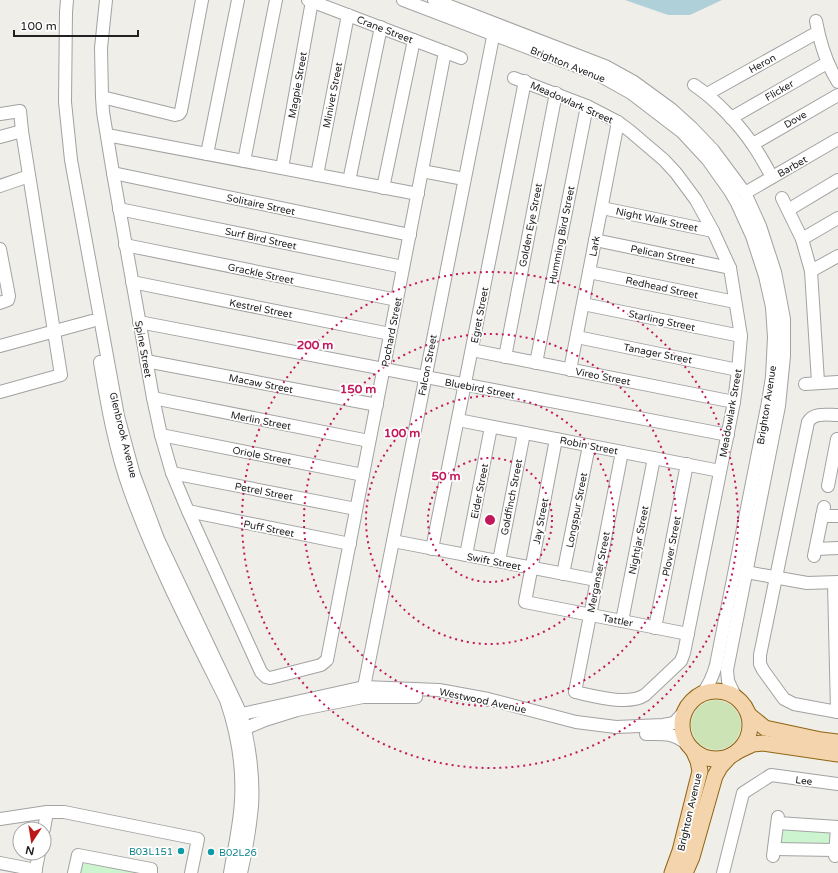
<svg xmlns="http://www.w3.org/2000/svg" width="838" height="873" viewBox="0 0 838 873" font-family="'Varela Round',sans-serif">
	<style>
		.grass { fill: #cce4b5 }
		.park { fill: #ccf5cf }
		.water { fill: #afcfd9 }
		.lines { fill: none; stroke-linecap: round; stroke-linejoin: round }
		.minor-casing { stroke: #a2a2a2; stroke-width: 14 }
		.major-casing { stroke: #8e6511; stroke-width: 17 }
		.minor { stroke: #fff; stroke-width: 12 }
		.major { stroke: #f3d4ac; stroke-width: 15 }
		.ring { fill: none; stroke: #c2185b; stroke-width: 2; stroke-dasharray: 2 4 }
		.culture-dot { fill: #0f9aa8; stroke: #fff; stroke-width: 1.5 }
		.labels { text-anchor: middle; stroke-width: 3.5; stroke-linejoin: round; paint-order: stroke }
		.street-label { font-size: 10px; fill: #212121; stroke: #fff }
		.culture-label { font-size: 10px; fill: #0d838f; stroke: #fff; text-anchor: end }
		.centre { fill: #c2185b; stroke: #fff; stroke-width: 2 }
		.ring-label { font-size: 12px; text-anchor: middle; font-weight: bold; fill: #c2185b; stroke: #fff; stroke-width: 3.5; stroke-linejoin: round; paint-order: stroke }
	</style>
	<rect width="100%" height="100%" fill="#f0eee9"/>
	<circle class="grass" cx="716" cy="725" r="25"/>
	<g class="park">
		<path d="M782,829L827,831L831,835L830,843L828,845L781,844L779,841Z"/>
		<path d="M87,862L140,873H79L80,865Z"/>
	</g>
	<path class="water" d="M625,0H722L690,15H668Z"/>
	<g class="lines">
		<g class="minor-casing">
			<g id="minor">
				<path d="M67,0L66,12L65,102L71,160L118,416L134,475L158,539L241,714C249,741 254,777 252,806C250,828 246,851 241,873"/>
				<path d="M106,0L101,48L102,97L103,112L113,173L153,398L161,435L172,473L188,511L261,672L266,677L270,678L321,665L327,660L445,52"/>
				<path d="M308,0L461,58"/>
				<path d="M403,0L597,74L631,93L682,132L708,160L730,191L737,203L752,236L765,276L772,307L774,337L772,377L768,402L716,665C713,676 709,685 702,694"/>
				<path d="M434,0L605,66L634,82L671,109L692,128L713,150L745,193L760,226L775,272L781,303L784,319V356L779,406L727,670L728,681L736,698"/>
				<path d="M816,21C820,43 826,63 838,82"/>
				<path d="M514,78L587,106L618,122L630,131L664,160L676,173L696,200L713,231L730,268L741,336L738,370L734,402L684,653L681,661L645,695C628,706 594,696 575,692L622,452"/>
				<path d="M694,85C715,99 739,124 753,145C760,155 766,166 772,177"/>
				<path d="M707,94L818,32"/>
				<path d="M102,97L175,115L179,114L181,111L202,0"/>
				<path d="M0,114L20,111L22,131L61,375L0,392"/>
				<path d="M731,118L827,63"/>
				<path d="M107,135L418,194"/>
				<path d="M0,137L22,131"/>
				<path d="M753,144L838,95"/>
				<path d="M207,154L238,0"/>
				<path d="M244,161L276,0"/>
				<path d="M282,168L312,1"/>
				<path d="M422,171L464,179"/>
				<path d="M113,173L410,235"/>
				<path d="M317,175L348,15"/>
				<path d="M349,181L381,27"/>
				<path d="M0,186L29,176"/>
				<path d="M383,188L414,40"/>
				<path d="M745,193L838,139"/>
				<path d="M782,198L802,239L811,271L818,382"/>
				<path d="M602,208L713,231"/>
				<path d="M119,209L403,267"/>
				<path d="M788,210L838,180"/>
				<path d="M802,239L838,218"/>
				<path d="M595,240L730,268"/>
				<path d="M125,245L397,300"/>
				<path d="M0,249L9,296L8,300L0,303"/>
				<path d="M811,271L838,256"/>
				<path d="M589,272L735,302"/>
				<path d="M132,282L390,334"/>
				<path d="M583,304L741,336"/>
				<path d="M139,322L728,435"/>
				<path d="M577,337L738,370"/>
				<path d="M0,346L92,321"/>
				<path d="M472,350L734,402"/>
				<path d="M505,357L556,93"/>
				<path d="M146,361L377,405"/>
				<path d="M100,362C107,405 115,449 130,491C156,563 192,632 226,700C237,732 243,766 241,800C240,824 234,849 230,873"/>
				<path d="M536,363L587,106"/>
				<path d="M570,370L618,122"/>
				<path d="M805,384L838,382"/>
				<path d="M153,398L369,441"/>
				<path d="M838,415C828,415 814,412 808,422L760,655V664L763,670L784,699L794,704L838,712"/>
				<path d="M458,420L720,471"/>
				<path d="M161,435L363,475"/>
				<path d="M556,439L525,602L688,634"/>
				<path d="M172,473L356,509"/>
				<path d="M828,486L837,439"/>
				<path d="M188,511L350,544"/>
				<path d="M822,516H838"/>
				<path d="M393,541L596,580"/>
				<path d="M432,549L525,81"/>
				<path d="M816,549L838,548"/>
				<path d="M466,555L491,427"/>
				<path d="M814,556L824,507"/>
				<path d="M499,561L524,433"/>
				<path d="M746,572L807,583L838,582"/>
				<path d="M563,574L589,446"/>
				<path d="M834,583L837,712"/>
				<path d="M622,621L654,458"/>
				<path d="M655,628L687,464"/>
				<path d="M363,697L364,687L495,27"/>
				<path d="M233,716L364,687L439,690L488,699L576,722L616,727L663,725L674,723L684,712"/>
				<path d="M239,731L265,720L297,710L363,697H416"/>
				<path d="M646,734C662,734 672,732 686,743"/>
				<path d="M0,819L47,812H64L198,839L191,873"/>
				<path d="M778,823L838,827"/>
				<path d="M44,829L47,812"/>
				<path d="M774,849L835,850"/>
				<path d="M773,856L778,817"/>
				<path d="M835,856L837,827"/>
				<path d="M0,863L36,870"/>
				<path d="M35,873L39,853"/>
				<path d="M74,873L78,855L151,869V873"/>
				<path d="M723,873L743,793L771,775L838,784"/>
			</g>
		</g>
		<g class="major-casing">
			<g id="major">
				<circle cx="716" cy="725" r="34"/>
				<path d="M749,715L765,728L821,740L838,742"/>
				<path d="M738,751L753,744L763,743L838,754"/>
				<path d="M672,873L680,851L700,771L698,761L693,750"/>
				<path d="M685,873L692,857L715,776L720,767L730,756"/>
			</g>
		</g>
		<use href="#minor" class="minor"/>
		<use href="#major" class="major"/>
	</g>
	<g class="ring">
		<circle cx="490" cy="520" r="62"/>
		<circle cx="490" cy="520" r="124"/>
		<circle cx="490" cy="520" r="186"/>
		<circle cx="490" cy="520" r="248"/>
	</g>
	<g class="culture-dot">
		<circle cx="181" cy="851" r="4"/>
		<circle cx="211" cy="852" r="4"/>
	</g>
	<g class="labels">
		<g class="street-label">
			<text transform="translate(385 29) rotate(21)" y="4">Crane Street</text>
			<text transform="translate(762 63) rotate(-29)" y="4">Heron</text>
			<text transform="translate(568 64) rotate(22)" y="4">Brighton Avenue</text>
			<text transform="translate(297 85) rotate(-80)" y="4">Magpie Street</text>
			<text transform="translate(779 90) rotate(-30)" y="4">Flicker</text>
			<text transform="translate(332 95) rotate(-79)" y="4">Minivet Street</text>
			<text transform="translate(572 102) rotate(24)" y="4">Meadowlark Street</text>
			<text transform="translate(795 119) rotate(-30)" y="4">Dove</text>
			<text transform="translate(792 166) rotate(-30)" y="4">Barbet</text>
			<text transform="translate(261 204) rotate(12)" y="4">Solitaire Street</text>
			<text transform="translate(657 219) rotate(12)" y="4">Night Walk Street</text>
			<text transform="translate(530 225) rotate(-79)" y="4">Golden Eye Street</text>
			<text transform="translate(561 235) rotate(-79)" y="4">Humming Bird Street</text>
			<text transform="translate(261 238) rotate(12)" y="4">Surf Bird Street</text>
			<text transform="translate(594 246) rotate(-79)" y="4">Lark</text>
			<text transform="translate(663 254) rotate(11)" y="4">Pelican Street</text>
			<text transform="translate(261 273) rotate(12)" y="4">Grackle Street</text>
			<text transform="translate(662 287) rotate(12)" y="4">Redhead Street</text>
			<text transform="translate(261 308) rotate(11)" y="4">Kestrel Street</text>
			<text transform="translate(479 315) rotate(-79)" y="4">Egret Street</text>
			<text transform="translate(662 320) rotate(12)" y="4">Starling Street</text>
			<text transform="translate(391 332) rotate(-79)" y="4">Pochard Street</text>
			<text transform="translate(144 349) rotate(80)" y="4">Spine Street</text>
			<text transform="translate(658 353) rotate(11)" y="4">Tanager Street</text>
			<text transform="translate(427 365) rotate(-79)" y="4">Falcon Street</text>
			<text transform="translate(603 376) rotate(11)" y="4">Vireo Street</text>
			<text transform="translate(261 383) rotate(11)" y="4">Macaw Street</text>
			<text transform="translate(480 388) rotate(11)" y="4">Bluebird Street</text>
			<text transform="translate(766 405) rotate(-81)" y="4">Brighton Avenue</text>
			<text transform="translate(730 413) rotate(-80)" y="4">Meadowlark Street</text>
			<text transform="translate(261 420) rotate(11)" y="4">Merlin Street</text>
			<text transform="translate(124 435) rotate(76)" y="4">Glenbrook Avenue</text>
			<text transform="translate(589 445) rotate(11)" y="4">Robin Street</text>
			<text transform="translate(262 455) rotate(11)" y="4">Oriole Street</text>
			<text transform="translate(264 491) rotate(11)" y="4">Petrel Street</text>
			<text transform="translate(479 491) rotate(-79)" y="4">Eider Street</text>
			<text transform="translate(511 497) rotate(-79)" y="4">Goldfinch Street</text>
			<text transform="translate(576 510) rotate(-79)" y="4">Longspur Street</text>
			<text transform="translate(540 521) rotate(-79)" y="4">Jay Street</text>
			<text transform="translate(269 528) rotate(11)" y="4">Puff Street</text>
			<text transform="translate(638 540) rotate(-79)" y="4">Nightjar Street</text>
			<text transform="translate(671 546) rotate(-79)" y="4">Plover Street</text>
			<text transform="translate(494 561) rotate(11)" y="4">Swift Street</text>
			<text transform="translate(598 572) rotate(-79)" y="4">Merganser Street</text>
			<text transform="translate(618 620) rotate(11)" y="4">Tattler</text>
			<text transform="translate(483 700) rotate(12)" y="4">Westwood Avenue</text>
			<text transform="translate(804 780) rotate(7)" y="4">Lee</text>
			<text transform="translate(689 812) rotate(-77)" y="4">Brighton Avenue</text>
		</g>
		<g class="culture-label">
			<text x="173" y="855">B03L151</text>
			<text x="219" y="856" text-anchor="start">B02L26</text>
		</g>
	</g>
	<circle cx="490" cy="520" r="6" class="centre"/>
	<g class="ring-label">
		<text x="315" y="349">200 m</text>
		<text x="358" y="393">150 m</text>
		<text x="402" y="437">100 m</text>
		<text x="446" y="480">50 m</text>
	</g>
	<g transform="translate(32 841) rotate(192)"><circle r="19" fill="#ffffff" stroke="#a6a6a6"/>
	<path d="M0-3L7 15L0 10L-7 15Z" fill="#bc1716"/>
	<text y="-6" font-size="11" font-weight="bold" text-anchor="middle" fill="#212121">N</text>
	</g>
	<path d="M14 30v6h124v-6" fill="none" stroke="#212121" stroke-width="2"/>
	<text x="20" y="30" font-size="12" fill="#212121" stroke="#ffffff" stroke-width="3" paint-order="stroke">100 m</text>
</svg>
